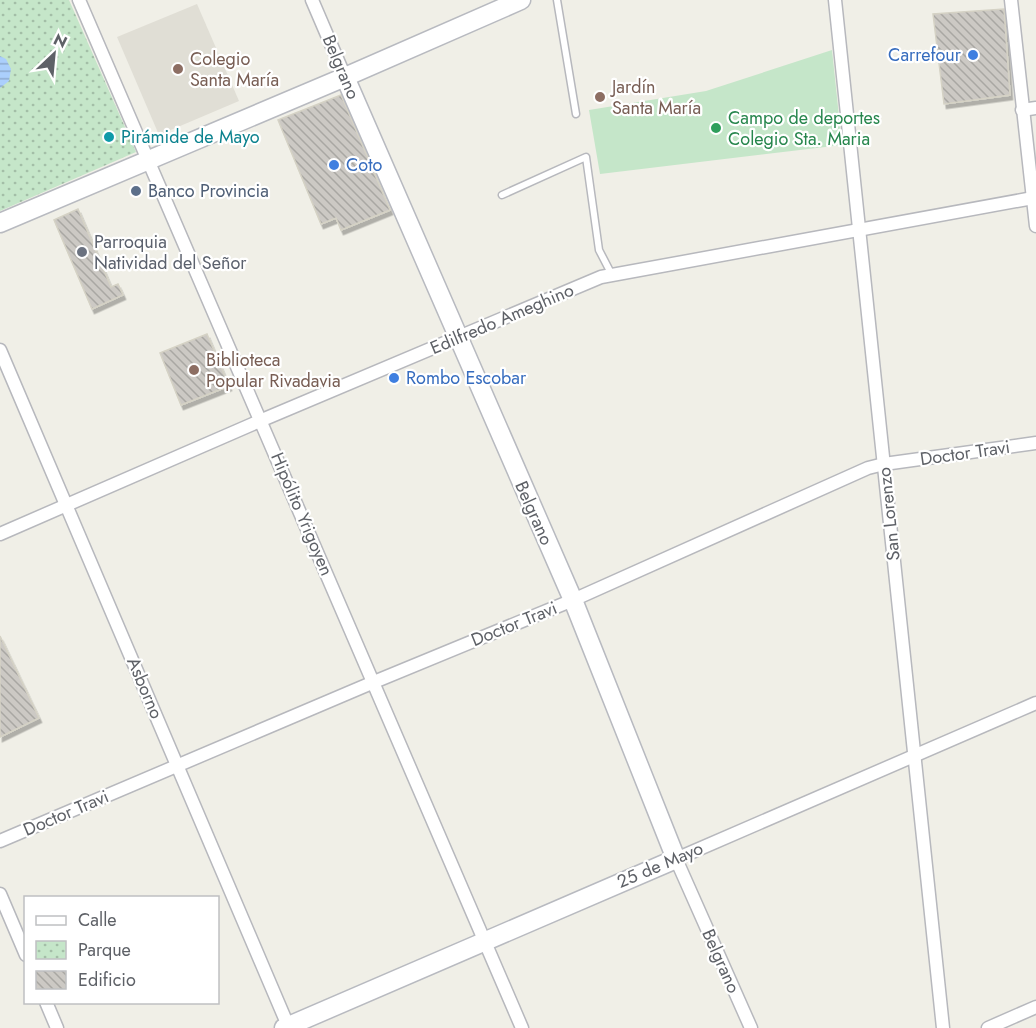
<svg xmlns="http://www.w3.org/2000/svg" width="1036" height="1028" viewBox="0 0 1036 1028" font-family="Jost,sans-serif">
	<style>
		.education { fill: #e0ded5 }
		.park { fill: url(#park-dots) }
		.pitch { fill: #c5e6c9 }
		.water { fill: url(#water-rules) }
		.building { fill: url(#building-back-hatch); stroke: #d5d2c5; stroke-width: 1.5; filter: url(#shadow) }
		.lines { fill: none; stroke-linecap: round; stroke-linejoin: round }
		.lane-casing { stroke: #b7b8bd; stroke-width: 9 }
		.street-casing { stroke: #b7b8bd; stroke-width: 15 }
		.secondary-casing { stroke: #b8bac0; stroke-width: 21 }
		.lane { stroke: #fff; stroke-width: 6 }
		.street { stroke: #fff; stroke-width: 12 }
		.secondary { stroke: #fff; stroke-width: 18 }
		.shop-dot { fill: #3f7fe0; stroke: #fff; stroke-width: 2 }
		.education-dot { fill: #8d6e63; stroke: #fff; stroke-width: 2 }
		.leisure-dot { fill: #2e9e5b; stroke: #fff; stroke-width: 2 }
		.culture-dot { fill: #0f9aa8; stroke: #fff; stroke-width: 2 }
		.service-dot { fill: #5c6f8a; stroke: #fff; stroke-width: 2 }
		.worship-dot { fill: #6b7280; stroke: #fff; stroke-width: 2 }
		.labels { text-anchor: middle; stroke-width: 4.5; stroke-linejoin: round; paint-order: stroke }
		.shop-label { font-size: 18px; fill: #366cbe; stroke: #fff; text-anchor: start }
		.education-label { font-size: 18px; fill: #785e54; stroke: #fff; text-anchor: start }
		.street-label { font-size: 18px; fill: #5e6167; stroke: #fff }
		.leisure-label { font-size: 18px; fill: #27864d; stroke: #fff; text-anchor: start }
		.culture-label { font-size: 18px; fill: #0d838f; stroke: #fff; text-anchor: start }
		.service-label { font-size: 18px; fill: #4e5e75; stroke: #fff; text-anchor: start }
		.worship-label { font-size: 18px; fill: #5b616d; stroke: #fff; text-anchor: start }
	</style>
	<defs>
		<pattern id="park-dots" width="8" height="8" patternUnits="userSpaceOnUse" patternTransform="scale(1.5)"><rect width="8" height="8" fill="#c5e6c9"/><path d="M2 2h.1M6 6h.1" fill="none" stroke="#a3bea7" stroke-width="1.8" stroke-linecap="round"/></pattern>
		<pattern id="water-rules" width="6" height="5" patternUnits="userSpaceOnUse" patternTransform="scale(1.5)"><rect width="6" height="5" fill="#abcffc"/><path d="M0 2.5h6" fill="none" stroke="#8eabd0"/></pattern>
		<pattern id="building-back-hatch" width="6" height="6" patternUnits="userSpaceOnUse" patternTransform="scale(1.5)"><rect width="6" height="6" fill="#ccc9c4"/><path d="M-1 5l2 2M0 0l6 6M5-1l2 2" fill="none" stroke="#a9a7a3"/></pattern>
		<filter id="shadow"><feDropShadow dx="2.5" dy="4.5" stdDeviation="0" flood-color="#0004"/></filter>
	</defs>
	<rect width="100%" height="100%" fill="#f0efe7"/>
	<path class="education" d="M197,4L239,101L159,135L117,37Z"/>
	<path class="park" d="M0,0H69L136,152L0,211Z"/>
	<path class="pitch" d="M832,50L842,145L600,174L589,110L706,91Z"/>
	<path class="water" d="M0,56L6,59L11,69L9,81L0,88Z"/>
	<g class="building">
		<path d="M1004,9L1010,95L944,104L933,14Z"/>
		<path d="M341,95L390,210L341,230L336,218L321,224L278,120Z"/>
		<path d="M78,209L111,287L118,284L123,295L92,309L54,220Z"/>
		<path d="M207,334L229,386L181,405L160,353Z"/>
		<path d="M0,636L39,718L0,737Z"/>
	</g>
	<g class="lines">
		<g class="lane-casing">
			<g id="lane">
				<path d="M557,0L576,114"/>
				<path d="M502,195L586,157L599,250L612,275"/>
			</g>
		</g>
		<g class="street-casing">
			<g id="street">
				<path d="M79,0L522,1028"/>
				<path d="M312,0L345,77"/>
				<path d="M835,0C873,343 905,686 943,1028"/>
				<path d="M1011,0L1036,226"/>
				<path d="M1022,110L1036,108"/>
				<path d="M0,350L289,1028"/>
				<path d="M0,534L262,420L601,277L1033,198"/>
				<path d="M0,841L374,682L573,600L868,468L884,464L1036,443"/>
				<path d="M0,894L26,955"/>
				<path d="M46,1002L57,1028"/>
				<path d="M751,1028L676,859L1036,703"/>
				<path d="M988,1028L1036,1007"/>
			</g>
		</g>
		<g class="secondary-casing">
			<g id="secondary">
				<path d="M0,223L345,77L521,0"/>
				<path d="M284,1028L676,859L573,600L345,77"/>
			</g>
		</g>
		<use href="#lane" class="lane"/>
		<use href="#street" class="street"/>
		<use href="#secondary" class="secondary"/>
	</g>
	<g class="shop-dot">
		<circle cx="973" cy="55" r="6"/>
		<circle cx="334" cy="165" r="6"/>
		<circle cx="394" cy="378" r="6"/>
	</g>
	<g class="education-dot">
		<circle cx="178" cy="69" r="6"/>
		<circle cx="600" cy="97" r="6"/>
		<circle cx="194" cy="370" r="6"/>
	</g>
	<circle class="leisure-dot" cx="716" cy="128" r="6"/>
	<circle class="culture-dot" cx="109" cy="137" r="6"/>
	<circle class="service-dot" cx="136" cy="191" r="6"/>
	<circle class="worship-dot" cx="82" cy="252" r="6"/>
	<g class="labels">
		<g class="shop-label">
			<text x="961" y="61" text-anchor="end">Carrefour</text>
			<text x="346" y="171">Coto</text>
			<text x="406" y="384">Rombo Escobar</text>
		</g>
		<g class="education-label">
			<text x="190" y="65">Colegio<tspan x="190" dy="21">Santa María</tspan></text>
			<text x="612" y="93">Jardín<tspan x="612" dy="21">Santa María</tspan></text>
			<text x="206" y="366">Biblioteca<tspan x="206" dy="21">Popular Rivadavia</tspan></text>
		</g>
		<g class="street-label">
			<text transform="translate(341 67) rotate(67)" y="6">Belgrano</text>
			<text transform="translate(502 319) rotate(-23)" y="6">Edilfredo Ameghino</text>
			<text transform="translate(965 453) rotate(-8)" y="6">Doctor Travi</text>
			<text transform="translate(534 513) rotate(66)" y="6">Belgrano</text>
			<text transform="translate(302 514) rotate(67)" y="6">Hipólito Yrigoyen</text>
			<text transform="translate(889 514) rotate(-96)" y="6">San Lorenzo</text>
			<text transform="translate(514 624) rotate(-22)" y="6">Doctor Travi</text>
			<text transform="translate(145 688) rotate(67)" y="6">Asborno</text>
			<text transform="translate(66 813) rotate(-23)" y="6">Doctor Travi</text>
			<text transform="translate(660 865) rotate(-23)" y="6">25 de Mayo</text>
			<text transform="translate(721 961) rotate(66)" y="6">Belgrano</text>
		</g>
		<g class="leisure-label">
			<text x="728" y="124">Campo de deportes<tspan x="728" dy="21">Colegio Sta. Maria</tspan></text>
		</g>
		<g class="culture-label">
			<text x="121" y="143">Pirámide de Mayo</text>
		</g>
		<g class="service-label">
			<text x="148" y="197">Banco Provincia</text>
		</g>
		<g class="worship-label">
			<text x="94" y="248">Parroquia<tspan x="94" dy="21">Natividad del Señor</tspan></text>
		</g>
	</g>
	<rect x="24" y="896" width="195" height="108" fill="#ffffff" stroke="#bfc0c2" stroke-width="1.5"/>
	<rect x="36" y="916" width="30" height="9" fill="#ffffff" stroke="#bfc0c2" stroke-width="1.5"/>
	<text x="78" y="926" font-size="18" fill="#5e6167">Calle</text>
	<rect x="36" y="941" width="30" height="18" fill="url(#park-dots)" stroke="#bfc0c2" stroke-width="1.5"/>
	<text x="78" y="956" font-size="18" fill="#5e6167">Parque</text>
	<rect x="36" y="971" width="30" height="18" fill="url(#building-back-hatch)" stroke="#bfc0c2" stroke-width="1.5"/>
	<text x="78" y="986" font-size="18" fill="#5e6167">Edificio</text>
	<g transform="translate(54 54) rotate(26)" stroke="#ffffff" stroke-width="4.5" paint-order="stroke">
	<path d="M0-4.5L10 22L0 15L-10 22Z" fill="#5e6167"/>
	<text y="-9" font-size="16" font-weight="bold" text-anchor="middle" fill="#5e6167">N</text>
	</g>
</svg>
